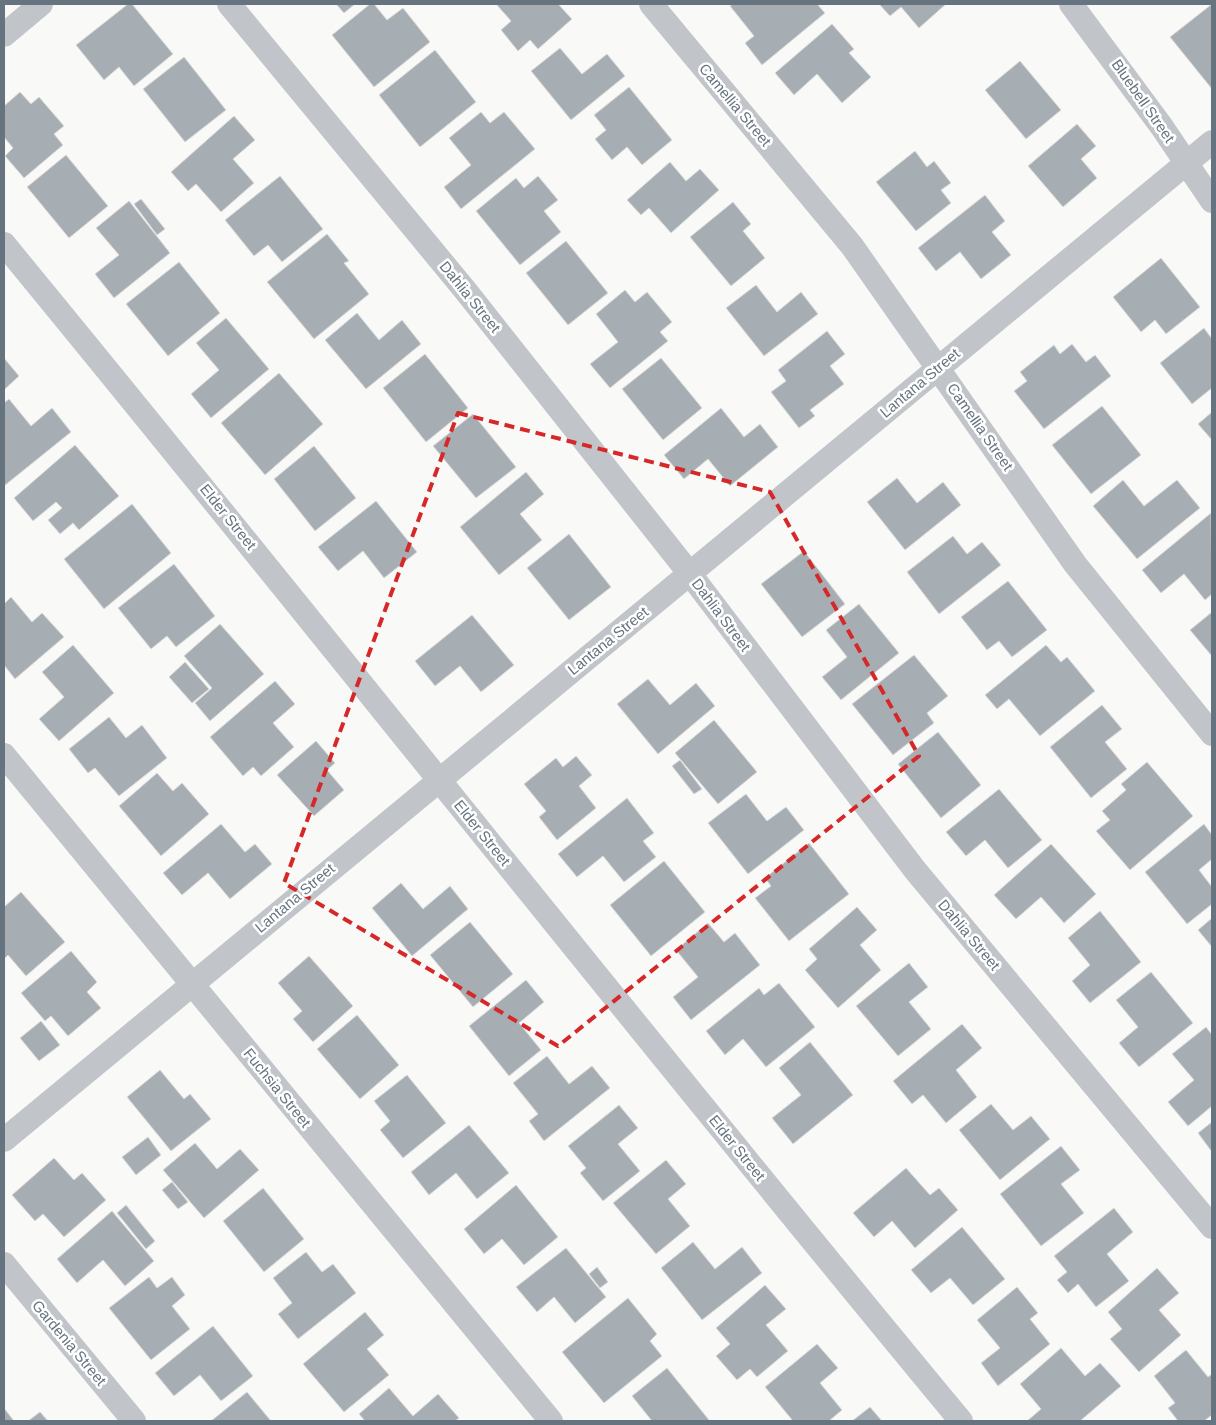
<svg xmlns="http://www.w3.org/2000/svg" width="1216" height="1425" viewBox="0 0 1216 1425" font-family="Arial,sans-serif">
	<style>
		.building { fill: #a6aeb4; stroke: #dbdbda }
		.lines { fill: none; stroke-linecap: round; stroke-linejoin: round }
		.minor { stroke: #c1c5c9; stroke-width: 24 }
		.marked { fill: none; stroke: #d62828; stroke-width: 4; stroke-dasharray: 10 6; stroke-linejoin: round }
		.labels { text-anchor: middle; stroke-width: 5; stroke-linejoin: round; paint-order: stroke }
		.street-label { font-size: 15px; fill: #667480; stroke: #fff }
	</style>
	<rect width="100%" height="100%" fill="#f9f9f8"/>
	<g class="building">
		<path d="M128,4H132L173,54L134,86L119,67L104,80L76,45Z"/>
		<path d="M336,4H355L344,13Z"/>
		<path d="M370,4H374L387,20L403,8L430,42L374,87L332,35Z"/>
		<path d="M496,4H558L572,19L538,49L530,40L518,51L501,30L511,21Z"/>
		<path d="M733,4H817L825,13L762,65L745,43L754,36L730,6Z"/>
		<path d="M879,4H946L919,28L901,7L890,16Z"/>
		<path d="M1212,4V89L1170,37Z"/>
		<path d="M832,24L854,49L849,53L871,77L842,103L817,74L794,95L775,73Z"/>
		<path d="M560,48L582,74L607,54L625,76L571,120L531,71Z"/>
		<path d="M435,50L476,102L420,147L379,95Z"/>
		<path d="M184,57L226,110L185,142L143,89Z"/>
		<path d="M1020,61L1061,110L1026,139L985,90Z"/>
		<path d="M629,87L672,140L642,165L627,147L612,160L595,139L606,130L594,115Z"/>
		<path d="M20,92L31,104L39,97L64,126L54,134L63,145L24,178L5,156L13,148L4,137V106Z"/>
		<path d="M481,112L490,123L504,112L535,149L461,209L444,187L471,165L449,138Z"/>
		<path d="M234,116L255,140L233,159L254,183L221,212L196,184L188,191L171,172Z"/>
		<path d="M1077,124L1096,146L1081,159L1097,178L1063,207L1028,166Z"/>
		<path d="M915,151L927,167L934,161L951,183L941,190L951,203L916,231L876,182Z"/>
		<path d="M66,155L108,206L69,238L27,187Z"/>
		<path d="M670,162L686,181L700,169L719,190L671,233L649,208L641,215L627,200Z"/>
		<path d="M280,176L323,229L282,262L268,245L254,256L225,220Z"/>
		<path d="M538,176L558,200L544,211L561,232L520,265L476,211L516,178L524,188Z"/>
		<path d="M985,195L1005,221L992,232L1011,255L981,279L960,252L936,271L918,248Z"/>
		<path d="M141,199L165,229L157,235L134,204Z"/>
		<path d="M129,201L170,253L114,298L95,274L119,255L96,228Z"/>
		<path d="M733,202L751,224L743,231L765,258L731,286L690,237Z"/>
		<path d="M327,234L349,261L344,263L369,294L314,339L267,282Z"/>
		<path d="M566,241L608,293L568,325L526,273Z"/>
		<path d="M1161,258L1200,307L1166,334L1155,320L1141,332L1113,297Z"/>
		<path d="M179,262L220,313L168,356L126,304Z"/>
		<path d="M756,285L777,312L801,292L818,314L764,356L726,308Z"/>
		<path d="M625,290L635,302L647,292L672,322L660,332L668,341L610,388L590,364L618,342L596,314Z"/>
		<path d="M357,313L379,340L402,320L421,344L366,389L325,340Z"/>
		<path d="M226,318L269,369L211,418L191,394L219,370L196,343Z"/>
		<path d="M1204,328L1212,339V388L1192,404L1160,363Z"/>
		<path d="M827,331L845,354L830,366L844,384L810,410L815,416L799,428L771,392L786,381L778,370Z"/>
		<path d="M1072,344L1086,362L1095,355L1111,376L1044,429L1014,391L1027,381L1020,372L1054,345L1060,354Z"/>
		<path d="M425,354L468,408L426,442L383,388Z"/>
		<path d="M4,358L19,376L4,390Z"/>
		<path d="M661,358L702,408L663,440L622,389Z"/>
		<path d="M279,373L323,424L265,475L221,423Z"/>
		<path d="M9,399L31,426L52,408L71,432L4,486V403Z"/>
		<path d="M1102,406L1141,455L1091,494L1052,445Z"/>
		<path d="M721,408L744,437L760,424L778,447L730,486L708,459L684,479L664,455Z"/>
		<path d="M1212,412V440L1198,424Z"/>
		<path d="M473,414L516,467L476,498L433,446Z"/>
		<path d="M75,445L119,496L79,530L73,523L60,534L48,520L62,508L56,502L33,521L14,498Z"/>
		<path d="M314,446L356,498L315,531L274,479Z"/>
		<path d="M526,472L544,494L520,514L542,540L499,575L460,527Z"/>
		<path d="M897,478L917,503L943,482L961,505L905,550L867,502Z"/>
		<path d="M1123,480L1144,506L1177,480L1200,508L1137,559L1093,506Z"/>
		<path d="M376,501L417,552L384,578L363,551L338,571L318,547Z"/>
		<path d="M132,504L171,553L104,609L64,559Z"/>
		<path d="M1211,513L1212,594L1205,600L1184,574L1161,593L1142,570Z"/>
		<path d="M569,534L611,587L569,620L527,568Z"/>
		<path d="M953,536L967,554L982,542L1001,565L939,614L907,572Z"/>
		<path d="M804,551L845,604L802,637L761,584Z"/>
		<path d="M174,564L215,616L176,647L167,636L151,649L118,608Z"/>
		<path d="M1008,581L1047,630L1012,657L999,641L987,650L961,617Z"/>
		<path d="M11,597L32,622L42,613L64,637L15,679L4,665V604Z"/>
		<path d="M859,604L899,653L841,700L822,677L847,657L826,630Z"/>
		<path d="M1212,612V654L1211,655L1190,630Z"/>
		<path d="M472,615L514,665L481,692L460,666L435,686L415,661Z"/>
		<path d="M220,624L264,674L210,721L195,703L212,688L184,656Z"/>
		<path d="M73,645L114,693L59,741L39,719L64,697L42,672Z"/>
		<path d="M1046,645L1061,662L1067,657L1095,691L1040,736L1009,699L997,709L985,695Z"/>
		<path d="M914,655L948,696L927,713L934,723L893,755L852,704Z"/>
		<path d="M185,662L209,689L192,703L169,677Z"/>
		<path d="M648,679L670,705L696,683L715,706L658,754L617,704Z"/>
		<path d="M275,681L295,704L273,723L294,747L261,776L253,767L243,776L210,737Z"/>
		<path d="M1102,705L1122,729L1105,742L1127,769L1091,798L1050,747Z"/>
		<path d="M109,717L126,738L142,725L167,758L119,796L95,768L88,773L69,749Z"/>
		<path d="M714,720L757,772L718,804L675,753Z"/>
		<path d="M938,732L981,785L941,818L898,764Z"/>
		<path d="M316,741L335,763L327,770L344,790L314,816L277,775Z"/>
		<path d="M576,756L592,775L579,786L596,808L557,840L539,817L546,811L524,784L556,758L563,767Z"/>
		<path d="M680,760L702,789L694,794L672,766Z"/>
		<path d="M1147,762L1193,816L1130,870L1096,831L1110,820L1102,811L1126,790L1121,784Z"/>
		<path d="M157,773L173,791L182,783L209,814L161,856L119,806Z"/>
		<path d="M999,789L1042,840L1008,868L985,840L966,856L946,832Z"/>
		<path d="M746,794L767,821L786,807L804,830L748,874L708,823Z"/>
		<path d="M627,798L654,833L643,841L656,857L624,882L603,856L577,877L558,854Z"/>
		<path d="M221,824L245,852L255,844L272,864L230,899L208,873L182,895L163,873Z"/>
		<path d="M1204,824L1212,835V859L1199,870L1212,887V904L1187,924L1145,872Z"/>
		<path d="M809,843L849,894L789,941L755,898L771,886L765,878Z"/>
		<path d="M1051,844L1096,894L1064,923L1041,897L1016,919L994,895Z"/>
		<path d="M664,861L705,912L651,956L610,905Z"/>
		<path d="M401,883L423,909L450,886L468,909L412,956L372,908Z"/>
		<path d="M21,892L65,942L26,976L8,955L4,959V907Z"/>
		<path d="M857,907L877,930L860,945L881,970L838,1008L805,970L817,959L809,949Z"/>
		<path d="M1100,911L1141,962L1090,1003L1072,981L1090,965L1068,938Z"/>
		<path d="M1212,918V947L1198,930Z"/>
		<path d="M470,922L513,974L473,1007L430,955Z"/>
		<path d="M708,923L724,942L735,933L760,965L691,1020L673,997L698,977L676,950Z"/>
		<path d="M71,951L97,982L87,992L101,1008L68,1036L51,1016L45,1021L21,993Z"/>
		<path d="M309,956L353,1006L313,1042L293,1019L302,1011L278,983Z"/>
		<path d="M909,963L928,987L909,1002L931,1029L898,1056L856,1006Z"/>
		<path d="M1151,972L1193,1023L1139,1067L1119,1043L1138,1027L1116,1000Z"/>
		<path d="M526,980L544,1002L519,1023L541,1050L509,1076L469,1026Z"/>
		<path d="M779,983L815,1027L766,1067L743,1039L725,1055L706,1031L759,988L764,995Z"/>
		<path d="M357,1015L399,1065L360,1099L317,1049Z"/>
		<path d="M41,1021L60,1045L39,1061L20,1038Z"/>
		<path d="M962,1024L982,1048L956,1070L977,1097L946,1123L923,1095L912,1104L893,1081Z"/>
		<path d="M1206,1027L1212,1035V1106L1188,1126L1168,1102L1194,1080L1172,1054Z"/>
		<path d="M810,1042L853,1095L793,1144L772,1118L801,1095L779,1068Z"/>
		<path d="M547,1056L569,1084L592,1066L610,1088L544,1141L529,1121L538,1114L513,1083Z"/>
		<path d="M160,1070L184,1099L190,1094L211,1119L171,1151L127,1097Z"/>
		<path d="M407,1075L446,1123L403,1158L380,1130L390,1121L374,1101Z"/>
		<path d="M991,1104L1013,1130L1031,1116L1050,1139L1000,1180L959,1130Z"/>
		<path d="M619,1105L638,1128L618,1144L640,1171L603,1201L580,1173L586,1168L568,1146Z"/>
		<path d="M1212,1122V1152L1198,1133Z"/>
		<path d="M469,1125L509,1173L477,1199L456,1173L429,1195L411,1172Z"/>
		<path d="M148,1137L161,1155L136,1175L122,1157Z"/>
		<path d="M195,1143L217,1169L240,1149L259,1170L204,1218L163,1170Z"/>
		<path d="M1061,1146L1080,1170L1061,1184L1084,1213L1041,1246L1000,1194Z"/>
		<path d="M54,1158L74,1180L82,1173L106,1200L64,1237L43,1214L35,1221L12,1195Z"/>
		<path d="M666,1160L686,1184L668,1199L690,1226L656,1254L613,1203Z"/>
		<path d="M906,1168L930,1195L939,1188L958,1210L915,1248L892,1221L874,1237L853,1213Z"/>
		<path d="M172,1182L188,1202L178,1209L162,1190Z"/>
		<path d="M516,1185L558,1237L524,1265L502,1239L484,1254L464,1229Z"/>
		<path d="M263,1188L304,1239L264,1272L223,1221Z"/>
		<path d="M126,1205L155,1241L146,1249L117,1213Z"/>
		<path d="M1114,1208L1133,1232L1107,1254L1129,1281L1096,1307L1078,1284L1068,1293L1057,1280L1067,1272L1054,1256Z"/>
		<path d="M112,1211L154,1261L125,1286L103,1260L77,1283L57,1259Z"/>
		<path d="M962,1227L1005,1279L973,1305L950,1278L931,1293L911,1270Z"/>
		<path d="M693,1242L715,1269L742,1247L762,1273L702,1320L661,1268Z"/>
		<path d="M566,1248L606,1297L575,1323L554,1297L537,1312L516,1287Z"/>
		<path d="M306,1252L322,1272L333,1264L356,1293L298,1339L278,1314L292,1303L273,1278Z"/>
		<path d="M597,1267L608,1282L600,1288L589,1274Z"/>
		<path d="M1157,1268L1179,1293L1159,1310L1181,1335L1139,1372L1110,1339L1122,1329L1108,1312Z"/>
		<path d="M149,1277L157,1288L172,1277L185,1295L172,1306L190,1329L151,1360L109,1308Z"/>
		<path d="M765,1285L786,1309L766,1325L788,1351L757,1377L750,1369L737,1380L716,1356L730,1344L716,1328Z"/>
		<path d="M1017,1287L1038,1313L1030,1319L1050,1344L998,1386L981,1363L1000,1348L977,1320Z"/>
		<path d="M628,1298L657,1334L650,1341L662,1356L604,1403L562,1352Z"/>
		<path d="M365,1312L384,1335L367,1349L389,1375L344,1412L303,1364Z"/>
		<path d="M213,1326L253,1376L221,1401L200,1375L174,1396L155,1373Z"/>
		<path d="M817,1344L838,1368L820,1383L842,1410L829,1421H793L765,1387Z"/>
		<path d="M1061,1348L1085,1376L1100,1363L1121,1386L1080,1421H1027L1041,1409L1020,1384Z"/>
		<path d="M1186,1350L1208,1377L1212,1374V1415L1204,1421H1178L1168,1408L1175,1403L1154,1376Z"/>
		<path d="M667,1368L709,1420L708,1421H652L632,1396Z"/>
		<path d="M389,1388L413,1416L438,1394L459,1418L455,1421H365L359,1414Z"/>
		<path d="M247,1392L271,1421H211Z"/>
		<path d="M870,1407L882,1421H852Z"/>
		<path d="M4,1408L14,1421H4Z"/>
		<path d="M40,1412L48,1421H28Z"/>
	</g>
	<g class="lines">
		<g class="minor">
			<path d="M229,4L465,290L690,574L915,870L1212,1227"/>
			<path d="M651,4L852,246L1075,564L1212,734"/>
			<path d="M1071,4L1162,127L1212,201"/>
			<path d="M4,35L41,4"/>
			<path d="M4,244C325,634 638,1032 961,1421"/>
			<path d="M4,755L551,1421"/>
			<path d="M4,1140L1212,142"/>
			<path d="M4,1264L134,1421"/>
		</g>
	</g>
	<path class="marked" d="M458,413L770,492L919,756L558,1046L284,883Z"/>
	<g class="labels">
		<g class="street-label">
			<text transform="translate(1143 101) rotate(55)" y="5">Bluebell Street</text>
			<text transform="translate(735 105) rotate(50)" y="5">Camellia Street</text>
			<text transform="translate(470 297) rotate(51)" y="5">Dahlia Street</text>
			<text transform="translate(920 383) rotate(-40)" y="5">Lantana Street</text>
			<text transform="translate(980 427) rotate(55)" y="5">Camellia Street</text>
			<text transform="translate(228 517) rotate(51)" y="5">Elder Street</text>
			<text transform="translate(721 615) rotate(53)" y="5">Dahlia Street</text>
			<text transform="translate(608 641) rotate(-39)" y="5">Lantana Street</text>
			<text transform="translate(482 833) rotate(51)" y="5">Elder Street</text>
			<text transform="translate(295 898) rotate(-40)" y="5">Lantana Street</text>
			<text transform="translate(969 935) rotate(50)" y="5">Dahlia Street</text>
			<text transform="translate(277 1088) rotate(51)" y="5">Fuchsia Street</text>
			<text transform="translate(737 1148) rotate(51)" y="5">Elder Street</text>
			<text transform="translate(69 1343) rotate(50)" y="5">Gardenia Street</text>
		</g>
	</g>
	<rect width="1216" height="1425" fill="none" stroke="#667480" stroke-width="10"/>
</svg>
